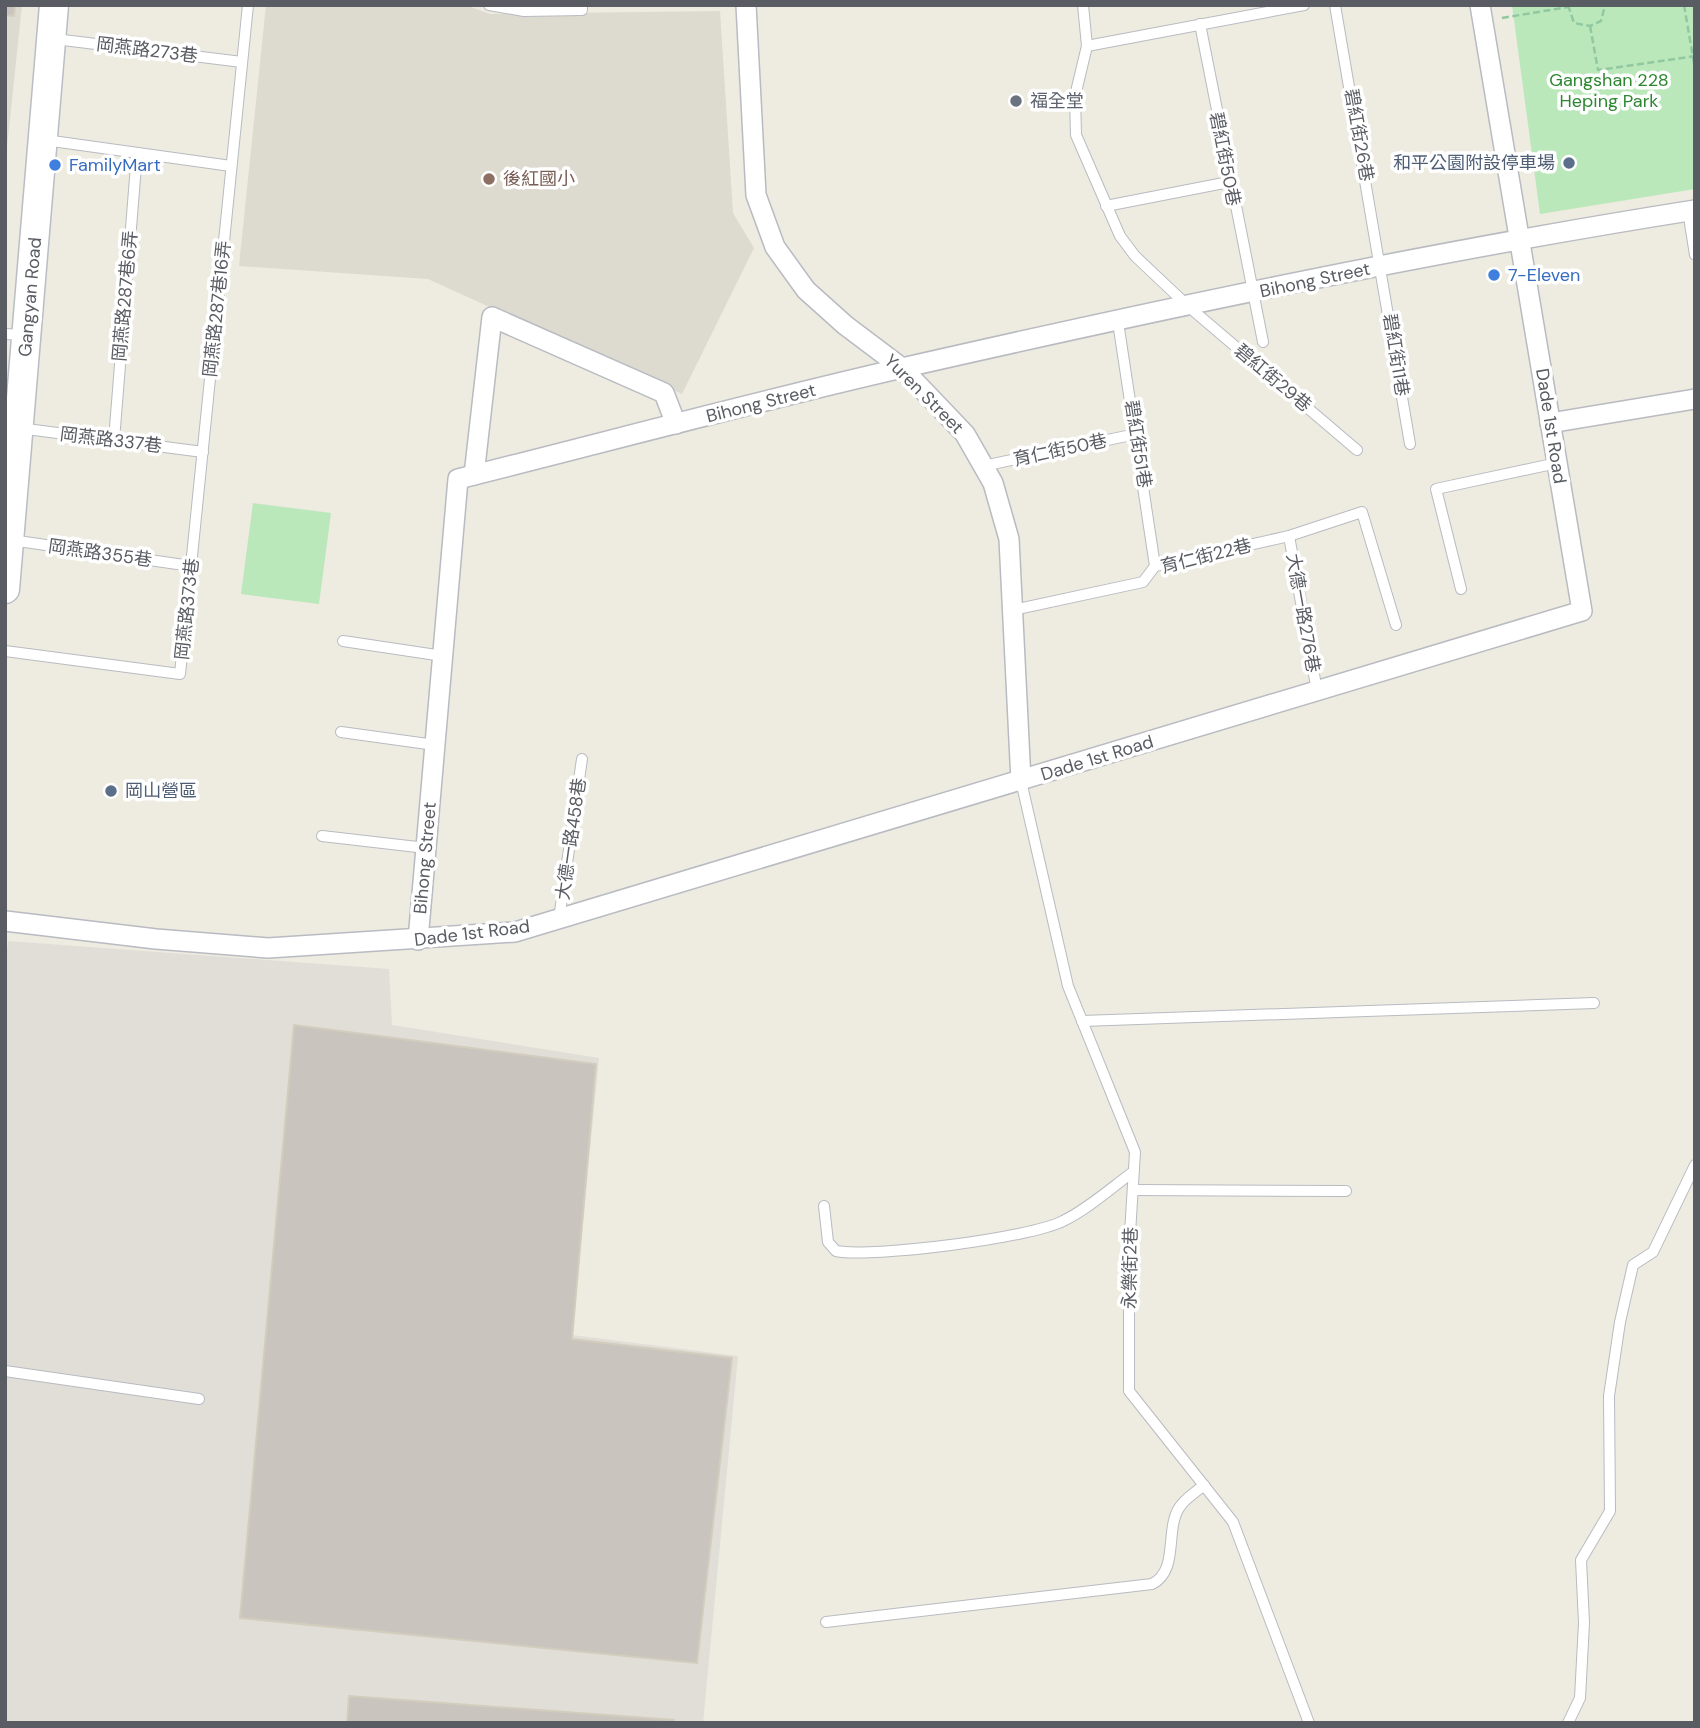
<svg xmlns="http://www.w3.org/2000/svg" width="1700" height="1728" viewBox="0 0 1700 1728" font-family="'DM Sans','Noto Sans TC',sans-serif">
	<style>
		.industrial { fill: #e1ded8 }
		.education { fill: #dddacf }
		.green { fill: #bae8ba }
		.building { fill: #c9c4bd; stroke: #d3cdbe; stroke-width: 2 }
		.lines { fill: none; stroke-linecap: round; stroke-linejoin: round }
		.lane-casing { stroke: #b8bbc1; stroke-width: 12 }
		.street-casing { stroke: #b8bbc1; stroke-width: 22 }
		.secondary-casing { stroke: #b9bdc4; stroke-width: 31 }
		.path { stroke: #91c8a1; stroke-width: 2.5; stroke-dasharray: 7 3.5; stroke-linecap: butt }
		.lane { stroke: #fff; stroke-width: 10 }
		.street { stroke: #fff; stroke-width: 19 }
		.secondary { stroke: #fff; stroke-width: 28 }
		.worship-dot { fill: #6b7280; stroke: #fff; stroke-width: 2.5 }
		.service-dot { fill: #5c6f8a; stroke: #fff; stroke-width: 2.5 }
		.shop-dot { fill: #3f7fe0; stroke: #fff; stroke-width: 2.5 }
		.education-dot { fill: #8d6e63; stroke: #fff; stroke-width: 2.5 }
		.labels { text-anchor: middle; stroke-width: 7; stroke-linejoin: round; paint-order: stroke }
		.street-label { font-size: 18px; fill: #595d63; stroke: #fff }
		.park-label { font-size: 18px; fill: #2d8731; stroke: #fff }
		.worship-label { font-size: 18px; fill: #5b616d; stroke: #fff; text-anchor: start }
		.service-label { font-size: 18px; fill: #4e5e75; stroke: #fff; text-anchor: end }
		.shop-label { font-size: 18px; fill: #366cbe; stroke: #fff; text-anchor: start }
		.education-label { font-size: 18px; fill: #785e54; stroke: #fff; text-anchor: start }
	</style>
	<rect width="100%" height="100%" fill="#eeebe0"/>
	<path class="industrial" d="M8,941L389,969L392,1025L599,1058L572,1335L738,1356L703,1723H5V968Z"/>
	<g class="education">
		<path d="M5,5H22L5,166Z"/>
		<path d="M266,5H465L490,14L720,11L733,213L754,248L682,394L428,279L239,266Z"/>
	</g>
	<g class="green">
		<path d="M1512,5H1695V189L1540,214Z"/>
		<path d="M253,503L331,513L319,604L241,594Z"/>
	</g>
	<g class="building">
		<path d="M5,5H15L14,16L5,15Z"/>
		<path d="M294,1025L596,1064L572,1339L732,1358L697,1663L240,1618Z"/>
		<path d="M349,1696L674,1720V1723H347Z"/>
	</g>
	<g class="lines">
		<g class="lane-casing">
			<g id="lane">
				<path d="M489,5L524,11L582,10V5"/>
				<path d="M1083,5L1087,46L1075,96L1076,135L1120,236L1135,256L1189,307L1357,450"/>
				<path d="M1335,5L1410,444"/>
				<path d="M1200,24L1263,342"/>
				<path d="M55,39L242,62"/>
				<path d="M1087,46L1304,5"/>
				<path d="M45,140L231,166"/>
				<path d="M1106,206L1229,182"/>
				<path d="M1688,211L1695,255"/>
				<path d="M5,334L23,335"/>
				<path d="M19,428L203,452"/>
				<path d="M114,440L137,153"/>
				<path d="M983,466L1136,434"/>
				<path d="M1289,536L1317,691"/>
				<path d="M11,540L191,566"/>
				<path d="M1155,566L1289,536L1362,512L1396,625"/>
				<path d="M1461,589L1436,489L1557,463"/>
				<path d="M1013,610L1143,582L1155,566L1118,322"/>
				<path d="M343,641L443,656"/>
				<path d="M5,651L180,674L248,5"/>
				<path d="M341,732L435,745"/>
				<path d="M1021,781L1068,986L1135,1152L1129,1250V1391L1233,1522L1309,1723"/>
				<path d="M322,836L426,848"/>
				<path d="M559,919L582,759"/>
				<path d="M1082,1021L1594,1003"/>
				<path d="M1133,1190L1346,1191"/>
				<path d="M824,1206L828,1242L836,1251C872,1258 1030,1238 1063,1221C1088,1209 1111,1188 1133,1172"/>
				<path d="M5,1371L199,1399"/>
				<path d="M826,1622L1152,1584C1179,1571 1165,1530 1179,1508C1184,1499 1196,1492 1204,1485"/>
				<path d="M1568,1723L1580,1698L1584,1623L1581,1560L1610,1511L1609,1396L1620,1322L1633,1265L1653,1252L1695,1165"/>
			</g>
		</g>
		<g class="street-casing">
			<g id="street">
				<path d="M746,5L756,195L775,247L806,290L845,325L902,368L965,434L993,483L1009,539L1021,781"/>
				<path d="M1550,423L1695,399"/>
				<path d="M474,475L492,317L664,393L676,424"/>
				<path d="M5,921L156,939L268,948L515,932L1582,611L1480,5"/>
				<path d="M418,940L458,479C606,442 754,402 902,368C1165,308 1429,252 1695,210"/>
			</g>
		</g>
		<g class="secondary-casing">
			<path id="secondary" d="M5,589L54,5"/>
		</g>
		<g class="path">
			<path d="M1568,5L1574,23L1590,26L1601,21L1605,5"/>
			<path d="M1684,5L1695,69"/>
			<path d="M1502,18L1568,7"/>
			<path d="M1590,26L1598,70L1695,56"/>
		</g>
		<use href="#lane" class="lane"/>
		<use href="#street" class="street"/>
		<use href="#secondary" class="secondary"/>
	</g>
	<circle class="worship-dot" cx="1016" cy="101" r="7"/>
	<g class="service-dot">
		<circle cx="1569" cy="163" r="7"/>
		<circle cx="111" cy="791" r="7"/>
	</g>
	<g class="shop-dot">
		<circle cx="55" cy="165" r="7"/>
		<circle cx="1494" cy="275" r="7"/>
	</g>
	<circle class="education-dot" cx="489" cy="179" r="7"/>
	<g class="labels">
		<g class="street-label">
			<text transform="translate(147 50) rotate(7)" y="6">岡燕路273巷</text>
			<text transform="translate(1359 135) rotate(80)" y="6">碧紅街26巷</text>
			<text transform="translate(1225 159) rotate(79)" y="6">碧紅街50巷</text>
			<text transform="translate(1315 280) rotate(-12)" y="6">Bihong Street</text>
			<text transform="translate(125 296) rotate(-85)" y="6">岡燕路287巷6弄</text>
			<text transform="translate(30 297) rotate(-85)" y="6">Gangyan Road</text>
			<text transform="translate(217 309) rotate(-84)" y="6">岡燕路287巷16弄</text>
			<text transform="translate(1396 355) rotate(81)" y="6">碧紅街11巷</text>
			<text transform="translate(1273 378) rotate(40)" y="6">碧紅街29巷</text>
			<text transform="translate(924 394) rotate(45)" y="6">Yuren Street</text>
			<text transform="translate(761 403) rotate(-14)" y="6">Bihong Street</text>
			<text transform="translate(1551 426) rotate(81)" y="6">Dade 1st Road</text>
			<text transform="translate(111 440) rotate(7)" y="6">岡燕路337巷</text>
			<text transform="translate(1138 444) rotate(81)" y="6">碧紅街51巷</text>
			<text transform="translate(1060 450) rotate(-12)" y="6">育仁街50巷</text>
			<text transform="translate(100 553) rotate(8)" y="6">岡燕路355巷</text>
			<text transform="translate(1206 556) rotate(-14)" y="6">育仁街22巷</text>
			<text transform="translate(187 609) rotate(-84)" y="6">岡燕路373巷</text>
			<text transform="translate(1303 613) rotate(80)" y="6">大德一路276巷</text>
			<text transform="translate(1097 758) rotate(-17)" y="6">Dade 1st Road</text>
			<text transform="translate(571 839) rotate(-82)" y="6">大德一路458巷</text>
			<text transform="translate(425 858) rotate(-85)" y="6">Bihong Street</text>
			<text transform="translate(472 933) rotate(-7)" y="6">Dade 1st Road</text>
			<text transform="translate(1130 1268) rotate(-89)" y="6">永樂街2巷</text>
		</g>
		<g class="park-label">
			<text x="1609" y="86">Gangshan 228<tspan x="1609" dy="21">Heping Park</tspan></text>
		</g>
		<g class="worship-label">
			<text x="1030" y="107">福全堂</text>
		</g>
		<g class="service-label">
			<text x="1555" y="169">和平公園附設停車場</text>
			<text x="125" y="797" text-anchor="start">岡山營區</text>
		</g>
		<g class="shop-label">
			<text x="69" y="171">FamilyMart</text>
			<text x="1508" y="281">7-Eleven</text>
		</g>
		<g class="education-label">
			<text x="503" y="185">後紅國小</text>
		</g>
	</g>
	<rect width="1700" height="1728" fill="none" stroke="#595d63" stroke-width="14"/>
</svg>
